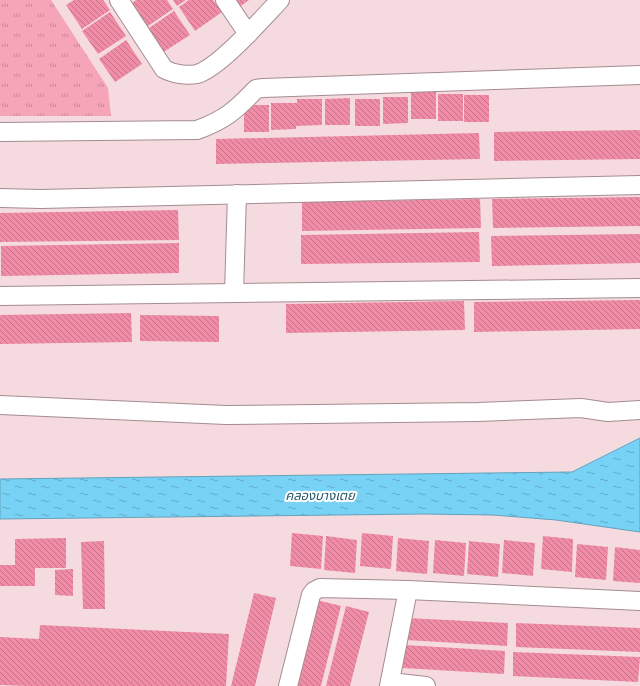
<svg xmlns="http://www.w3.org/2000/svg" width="640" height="686" viewBox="0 0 640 686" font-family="'Varela Round','Noto Sans Thai',sans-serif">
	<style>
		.grass { fill: url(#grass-tufts) }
		.water { fill: url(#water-ripples); stroke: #65a1bb }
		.building { fill: url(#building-back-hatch) }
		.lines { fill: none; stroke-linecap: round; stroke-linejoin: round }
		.minor-casing { stroke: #a48c91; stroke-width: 20 }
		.minor { stroke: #fff; stroke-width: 18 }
		.labels { text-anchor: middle; stroke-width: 4; stroke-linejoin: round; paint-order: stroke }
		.water-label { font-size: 13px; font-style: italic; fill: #25576a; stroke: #fff }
	</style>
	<defs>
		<pattern id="grass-tufts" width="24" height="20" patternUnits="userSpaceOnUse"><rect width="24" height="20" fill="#f6a5b8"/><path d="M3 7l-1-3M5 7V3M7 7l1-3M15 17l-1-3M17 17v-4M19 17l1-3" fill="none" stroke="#c88796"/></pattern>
		<pattern id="water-ripples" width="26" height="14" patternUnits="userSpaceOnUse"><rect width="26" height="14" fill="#78d2f6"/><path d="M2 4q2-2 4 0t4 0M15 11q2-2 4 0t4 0" fill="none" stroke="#63abc8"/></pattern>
		<pattern id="building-back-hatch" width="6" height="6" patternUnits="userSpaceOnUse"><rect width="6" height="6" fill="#f08ca5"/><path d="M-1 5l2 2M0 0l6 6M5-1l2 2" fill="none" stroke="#c37387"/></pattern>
	</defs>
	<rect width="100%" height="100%" fill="#f5dbe0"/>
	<path class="grass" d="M0,0H51L108,88L111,116H0Z"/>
	<path class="water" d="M640,438V532L556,520L493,515L422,514L0,519V479L572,472Z"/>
	<g class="building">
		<path d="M74,0H103L110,10L82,29L66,5Z"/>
		<path d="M136,0H167L173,9L145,28L130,5Z"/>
		<path d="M173,0H186L177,6Z"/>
		<path d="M189,0H213L222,12L195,31L179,7Z"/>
		<path d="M228,0H249L235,10Z"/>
		<path d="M174,11L190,35L162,53L146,30Z"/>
		<path d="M110,12L126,36L98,54L82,31Z"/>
		<path d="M126,40L142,64L115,82L99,59Z"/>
		<rect x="411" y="92" width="25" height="27"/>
		<rect x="438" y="94" width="25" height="27"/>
		<rect x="464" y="95" width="25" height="27"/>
		<path d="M383,97H408V123L383,124Z"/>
		<path d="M350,98V125H325V99Z"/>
		<path d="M297,99H322V125L296,126V129L271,130V103H297Z"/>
		<rect x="355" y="99" width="25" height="27"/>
		<rect x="244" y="105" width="25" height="27"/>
		<path d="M640,130V159L494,161V132Z"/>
		<path d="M479,133L480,159L216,164V139Z"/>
		<path d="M640,197V226L493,228L492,199Z"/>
		<path d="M480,199L481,228L302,231V202Z"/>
		<path d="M178,210L179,240L0,242V213Z"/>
		<path d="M479,232L480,262L301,264V235Z"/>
		<path d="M640,234V263L492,266L491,236Z"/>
		<path d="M179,243V273L1,276V246Z"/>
		<path d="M640,300V329L474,332V302Z"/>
		<path d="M464,301L465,330L286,333V304Z"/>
		<path d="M131,313L132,342L0,344V315Z"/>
		<path d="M140,315L219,316V342L140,341Z"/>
		<path d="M292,533L323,536L321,569L290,566Z"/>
		<path d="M362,533L393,536L391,569L360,566Z"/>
		<path d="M326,536L357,540L355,573L324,570Z"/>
		<path d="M543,536L573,539L572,572L541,569Z"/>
		<path d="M66,538V568H35V586H0V565H15V539Z"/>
		<path d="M398,538L429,541L427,574L396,571Z"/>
		<path d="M435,540L466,543L464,576L433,573Z"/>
		<path d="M504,540L535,543L533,576L502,573Z"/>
		<path d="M104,541L105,609H83L81,542Z"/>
		<path d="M469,541L500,544L498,577L467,574Z"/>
		<path d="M577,544L608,547L606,580L575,577Z"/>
		<path d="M615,547L640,550V583L613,581Z"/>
		<path d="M73,569V596L55,595V570Z"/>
		<path d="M254,593L276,598L255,686H231Z"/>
		<path d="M317,600L341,606L321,686H296Z"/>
		<path d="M346,606L369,612L350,686H326Z"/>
		<path d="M407,618L508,623L507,646L406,640Z"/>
		<path d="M516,623L640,628V652L516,647Z"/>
		<path d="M40,625L229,634L226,686H28L0,685V637L39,639Z"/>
		<path d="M405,645L505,651L504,674L403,668Z"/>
		<path d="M513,652L640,657L638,682L513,676Z"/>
	</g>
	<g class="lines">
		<g class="minor-casing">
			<g id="minor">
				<path d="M119,0L164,69C173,74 187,76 197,74C219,68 263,18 280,0"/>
				<path d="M225,0L248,34"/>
				<path d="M0,132L197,130C225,120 236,110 256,89L263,88L640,75"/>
				<path d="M0,198L41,199L640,185"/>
				<path d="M234,293L237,194"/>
				<path d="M0,296L640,288"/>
				<path d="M0,405L226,415L478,412L581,408L608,412L640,410"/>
				<path d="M390,682L426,686"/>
				<path d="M288,686L311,595L314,591L320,588L408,590L640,601"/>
				<path d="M389,686L408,590"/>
			</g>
		</g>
		<use href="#minor" class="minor"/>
	</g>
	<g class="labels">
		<g class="water-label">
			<text x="320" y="500">คลองบางเตย</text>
		</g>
	</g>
</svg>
